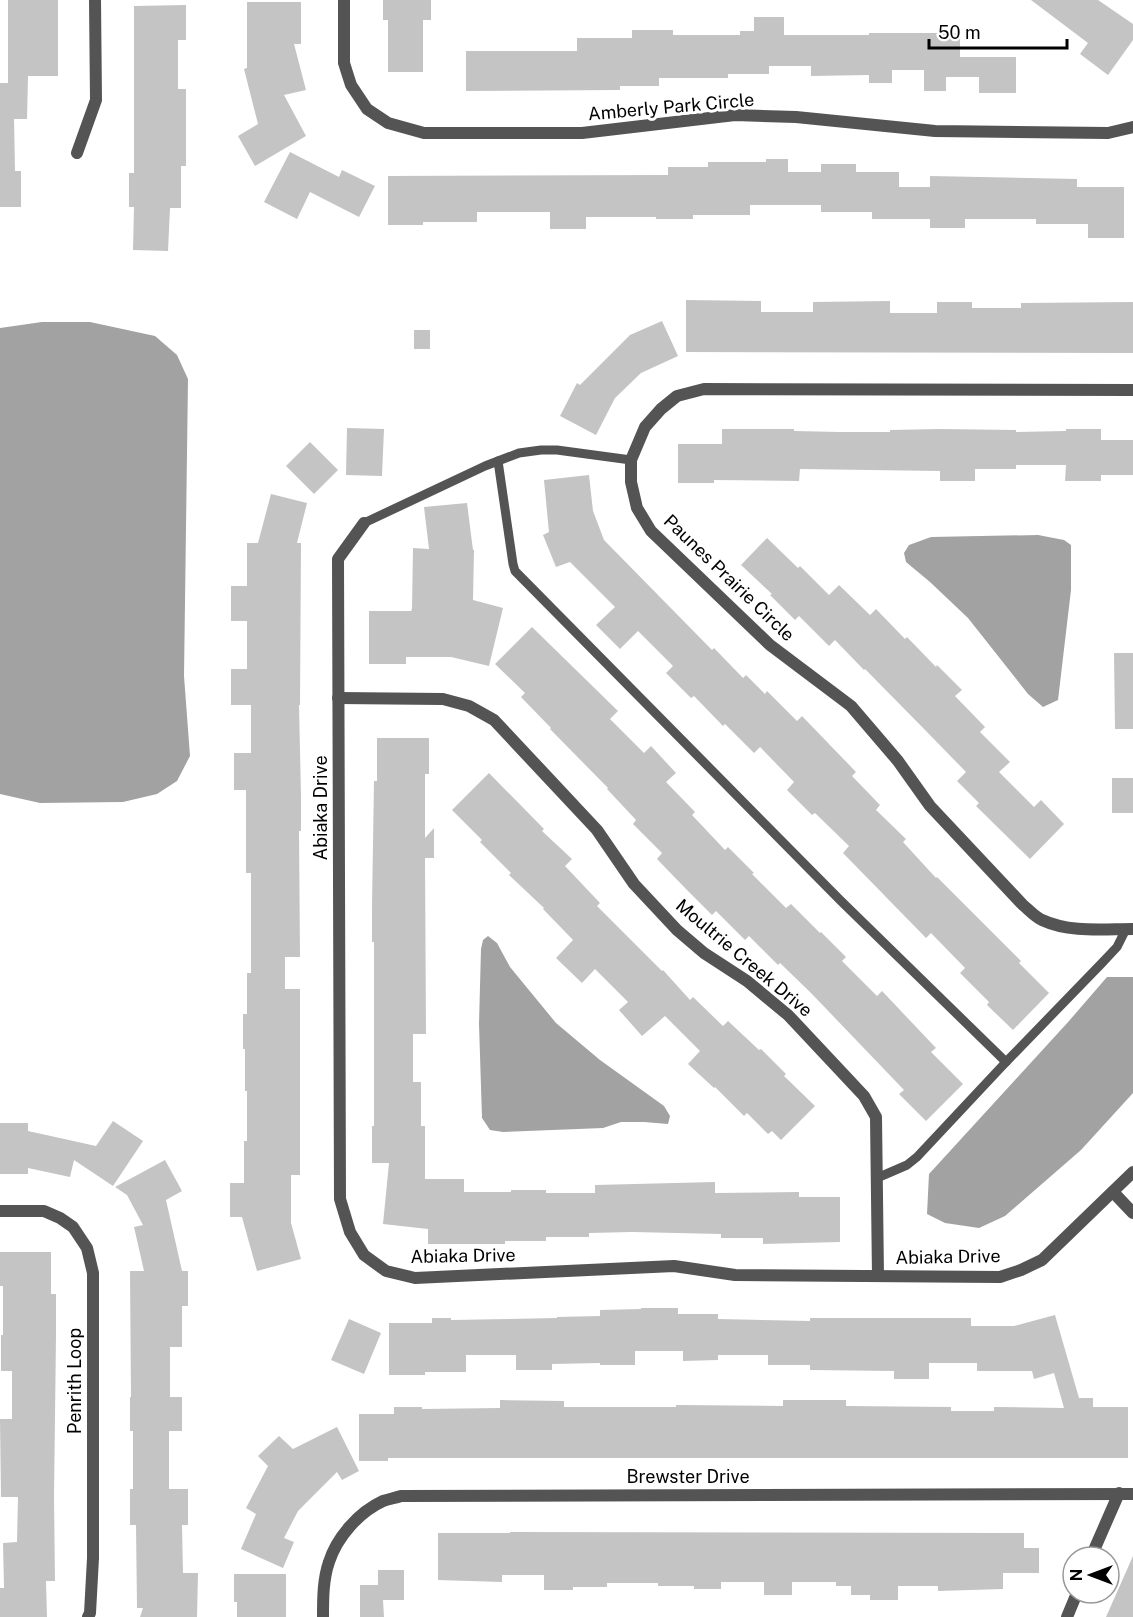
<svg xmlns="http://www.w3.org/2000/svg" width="1133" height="1617" viewBox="0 0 1133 1617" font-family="'Public Sans',sans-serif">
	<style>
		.water { fill: #a2a2a2 }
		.building { fill: #c4c4c4 }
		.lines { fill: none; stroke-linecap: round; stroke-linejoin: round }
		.service { stroke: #545454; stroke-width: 9 }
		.minor { stroke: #545454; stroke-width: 12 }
		.labels { text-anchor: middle; stroke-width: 6; stroke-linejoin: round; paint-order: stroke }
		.street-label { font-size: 18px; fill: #000; stroke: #fff }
	</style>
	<rect width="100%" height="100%" fill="#fff"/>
	<g class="water">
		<path d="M42,322H90L155,336L177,355L188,379L184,676L190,756L177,781L157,794L123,802L40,803L0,794V328Z"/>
		<path d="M1038,535L1064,540L1071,545V590L1058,700L1043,707L1028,694L968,618L930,582L906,562L904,553L909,545L931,537Z"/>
		<path d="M488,936L497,943L510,967L556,1023L600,1060L664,1106L670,1116L668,1124L644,1122H621L603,1128L503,1132L490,1130L482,1118L479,1024L481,949L483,940Z"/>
		<path d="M1107,977H1133V1093L1081,1150L1005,1216L979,1228L945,1223L927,1214L929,1174L1069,1021Z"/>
	</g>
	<g class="building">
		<path d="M8,0H58V76H28L27,119H14L15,171H21V207H0V83H8Z"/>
		<path d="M383,0H431V20H423V72H388V20H383Z"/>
		<path d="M1031,0H1098L1133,24V40L1108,75L1080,54L1088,43Z"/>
		<path d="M247,2H301V44H294L306,90L284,95L306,136L255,166L238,136L258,124L244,69L247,68Z"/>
		<path d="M186,5V40H178V89H186V166H181V208H170L168,251L133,250L134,207H129V173H134V6Z"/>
		<path d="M754,17H784V35H869V33H960V57H1016V93H979V77H946V91H924V70H892V83H869V75L811,76V66H769V74H728V78H659V86H620V90L466,91V51H577V38H632V30H673V35H740V31H754Z"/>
		<path d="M290,152L339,177L342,170L375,186L359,217L310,192L297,219L264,202Z"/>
		<path d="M766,159H788V172H821V164H856V172H899V187H930V176L1077,179V187H1124V238H1088V224H1036V219H965V228H930V219H872V212H821V205H750V215H693V219H656V217H586V229H550V212H477V222H423V225H388V176L668,175V167H708V162H766Z"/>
		<path d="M686,300L761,301V312H813V302L890,301V313H937V302H972V308H1021V303L1133,302V353L686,352Z"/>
		<path d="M662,321L678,356L641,373L615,398L596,435L560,416L577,383L580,385L630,335Z"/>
		<rect x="414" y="330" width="16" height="19"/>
		<path d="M347,428L384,429L382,476L346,475Z"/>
		<path d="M722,429H794V431L840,432H890V430L940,429L1016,430V432L1066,431V429H1101V440H1133V475H1101V481H1065L1066,465H1016V469H975V481H940V471L800,469L799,481L714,480V483H678V444H722Z"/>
		<path d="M310,442L338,470L314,494L286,466Z"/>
		<path d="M589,475L593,511L604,540L712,650L714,648L743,678L746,675L765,694L767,691L797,721L802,716L856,772L852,776L880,805L876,810L906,839L903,842L936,878L937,877L1021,961L1019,963L1049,993L1013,1030L987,1005L989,1002L960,973L965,968L931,933L926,938L843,853L849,846L815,813L812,815L787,790L794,782L760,747L754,753L725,724L723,726L694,696L691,698L666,673L673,666L638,631L620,649L596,625L615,607L570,562L556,567L543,535L549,532L544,480Z"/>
		<path d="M271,494L307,503L297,543H301L300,705H299L301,796V831H299L300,957H285V989H300V1175H291V1223L301,1259L257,1271L242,1217H230V1183H244V1141H247V1091H245V1049H243V1014H247V973H251V873H246V790H234V753H251V705H231V669H247V621H231V586H247V543H258Z"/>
		<path d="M467,503L473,550H474L473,600L503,608L489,666L451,657H406V664H369V611H411L412,609L413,548L429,549L424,507Z"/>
		<path d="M767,538L798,568L800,566L829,595L839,585L870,615L876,609L905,639L907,637L936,667L937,665L962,690L955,696L985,727L980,732L1010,762L999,772L1034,807L1041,800L1064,824L1030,859L976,806L979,803L957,781L966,772L928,733L865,669L864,670L835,640L829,646L799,616L795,620L770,595L772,594L741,565Z"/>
		<path d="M532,627L618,711L610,719L644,753L651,746L676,773L666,782L695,812L692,815L725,850L728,847L754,873L752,874L786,908L791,904L820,933L821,932L846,957L842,961L877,996L882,991L936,1048L931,1052L963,1084L926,1121L899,1094L904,1090L811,993L780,963L778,965L749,936L745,940L716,911L712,915L686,889L657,859L662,853L633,824L636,820L607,789L608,788L550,729L551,728L521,697L525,693L495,664Z"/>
		<path d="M1114,653H1133V729H1115Z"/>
		<path d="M377,738H429V774H425V838L434,828V858H425L426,1034H413V1082H421V1126H425V1179H464V1192H511V1190H546V1193H595V1185L715,1182V1193L799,1192V1197H840V1242L763,1244V1238H721V1234L632,1232L589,1233V1237H546V1241H505V1244H428V1229L383,1224L389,1163H372V1126H374V942H372V906L374,781H377Z"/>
		<path d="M489,773L544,829L542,831L572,859L565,866L600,903L597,906L662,971L663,970L690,1000L693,997L723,1026L728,1021L759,1050L761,1049L786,1074L784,1076L815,1106L781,1140L772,1131L768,1134L747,1113L744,1116L715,1087L714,1088L688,1064L700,1051L665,1016L642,1036L619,1010L628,1002L595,969L582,983L556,958L573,940L543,909L544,908L509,875L511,873L480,842L482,840L452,810Z"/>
		<rect x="1112" y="778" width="21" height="35"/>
		<path d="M113,1121L143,1141L113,1186L74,1160L70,1177L28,1168V1174H0V1123H28V1131L96,1146Z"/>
		<path d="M165,1160L182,1191L166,1200L182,1271H188V1306H182V1347H170V1397H182V1431H169V1489H188V1525H182L183,1573H198L197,1617H140L143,1608H137L136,1525H130V1489H133V1431H130V1397H131L130,1271H144L134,1227L143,1225L127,1195L115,1187Z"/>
		<path d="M0,1252H51V1294H56V1335L54,1497L55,1581H46L47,1617H0V1588H4L3,1543L17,1542L18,1497H1L0,1419H12V1371H1V1335H3V1286H0Z"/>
		<path d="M641,1308H678V1314H718V1319L810,1321V1318H971V1326H1014L1055,1315L1079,1398H1093V1407H1128V1458H388V1461H359V1414H394V1407H422V1409L500,1408V1400L564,1401V1407H676V1405L783,1406V1400H846V1406L951,1407V1411H994V1407L1064,1408L1054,1373L1034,1379L1032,1371H977V1363H929V1379H894V1371L810,1370V1365H768V1355H718V1360L683,1361V1351H635V1365H600V1363L552,1364V1370H516V1355H466V1372H425V1375H389V1323H432V1318H451V1320L557,1318V1317L600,1316V1310L641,1309Z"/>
		<path d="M349,1319L381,1333L364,1374L331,1360Z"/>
		<path d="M337,1427L359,1471L342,1480L337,1472L298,1511L284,1538L294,1542L283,1568L241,1549L256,1514L246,1508L268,1466L258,1456L279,1436L293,1449Z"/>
		<path d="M510,1532L1024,1533V1548H1039V1573H1003V1589L938,1591V1586H898V1600H870V1595H851V1586H836V1582H792V1595H764V1582H721V1589H694V1586H658V1583H607V1587H573V1590H544V1575H502V1582L438,1580V1533H510Z"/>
		<path d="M1133,1556V1617H1106Z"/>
		<path d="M378,1570H404V1600H383L384,1617H360V1585H378Z"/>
		<path d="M234,1574H286V1617H237V1602H234Z"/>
	</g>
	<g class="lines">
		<g class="service">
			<path d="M498,461L513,564L515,571L841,901L1006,1062L1101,964L1117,947L1126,929"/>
			<path d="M364,523L485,466L519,453L541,450H557L631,460"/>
			<path d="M877,1178L907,1165L917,1157L1006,1062"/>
		</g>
		<g class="minor">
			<path d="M344,0V63L351,85L367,109L388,123L424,133H582L735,115L796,117L935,131L1108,133L1133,127"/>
			<path d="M77,153L96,100L95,0"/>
			<path d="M1133,390L704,389L677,396L661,409L645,427L631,460V482L637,508L651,531L770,645L851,706L898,761L930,806L1023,905C1029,910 1035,917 1042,920C1070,933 1103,929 1133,929"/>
			<path d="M364,523L338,559L340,1199L350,1232L364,1255L386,1271L415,1278L674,1266L735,1275L1000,1277L1021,1270L1042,1260L1133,1172"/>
			<path d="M338,698L443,699L469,706L494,720L597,830L634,884L677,930L704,953L747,981L788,1015L864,1096L876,1117L878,1276"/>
			<path d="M1113,1192L1133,1213"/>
			<path d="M0,1211H44L60,1218L73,1227L87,1248L93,1273V1558L90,1613L88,1617"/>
			<path d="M1091,1557L1119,1493"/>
			<path d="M323,1617C323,1599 323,1579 329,1562C337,1537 359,1512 383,1501C389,1499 395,1498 401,1496L1133,1494"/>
			<path d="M1067,1617L1077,1593"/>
		</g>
	</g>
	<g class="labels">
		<g class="street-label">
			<text transform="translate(671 107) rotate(-5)" y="6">Amberly Park Circle</text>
			<text transform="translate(729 578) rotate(44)" y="6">Paunes Prairie Circle</text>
			<text transform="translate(321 808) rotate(-90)" y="6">Abiaka Drive</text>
			<text transform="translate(744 958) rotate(40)" y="6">Moultrie Creek Drive</text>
			<text transform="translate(463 1256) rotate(-1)" y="6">Abiaka Drive</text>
			<text transform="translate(948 1257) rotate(-1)" y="6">Abiaka Drive</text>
			<text transform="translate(75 1381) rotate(-90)" y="6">Penrith Loop</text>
			<text x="688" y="1483">Brewster Drive</text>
		</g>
	</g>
	<g transform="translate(1091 1575) rotate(270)"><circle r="28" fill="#ffffff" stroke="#999999" stroke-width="1.5"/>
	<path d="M0-4.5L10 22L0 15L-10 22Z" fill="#000000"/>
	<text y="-9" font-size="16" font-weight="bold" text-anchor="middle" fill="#000000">N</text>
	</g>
	<path d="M929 39v9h138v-9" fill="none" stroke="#000000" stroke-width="3"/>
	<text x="938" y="39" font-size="18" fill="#000000" stroke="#ffffff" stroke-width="4.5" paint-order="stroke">50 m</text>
</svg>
